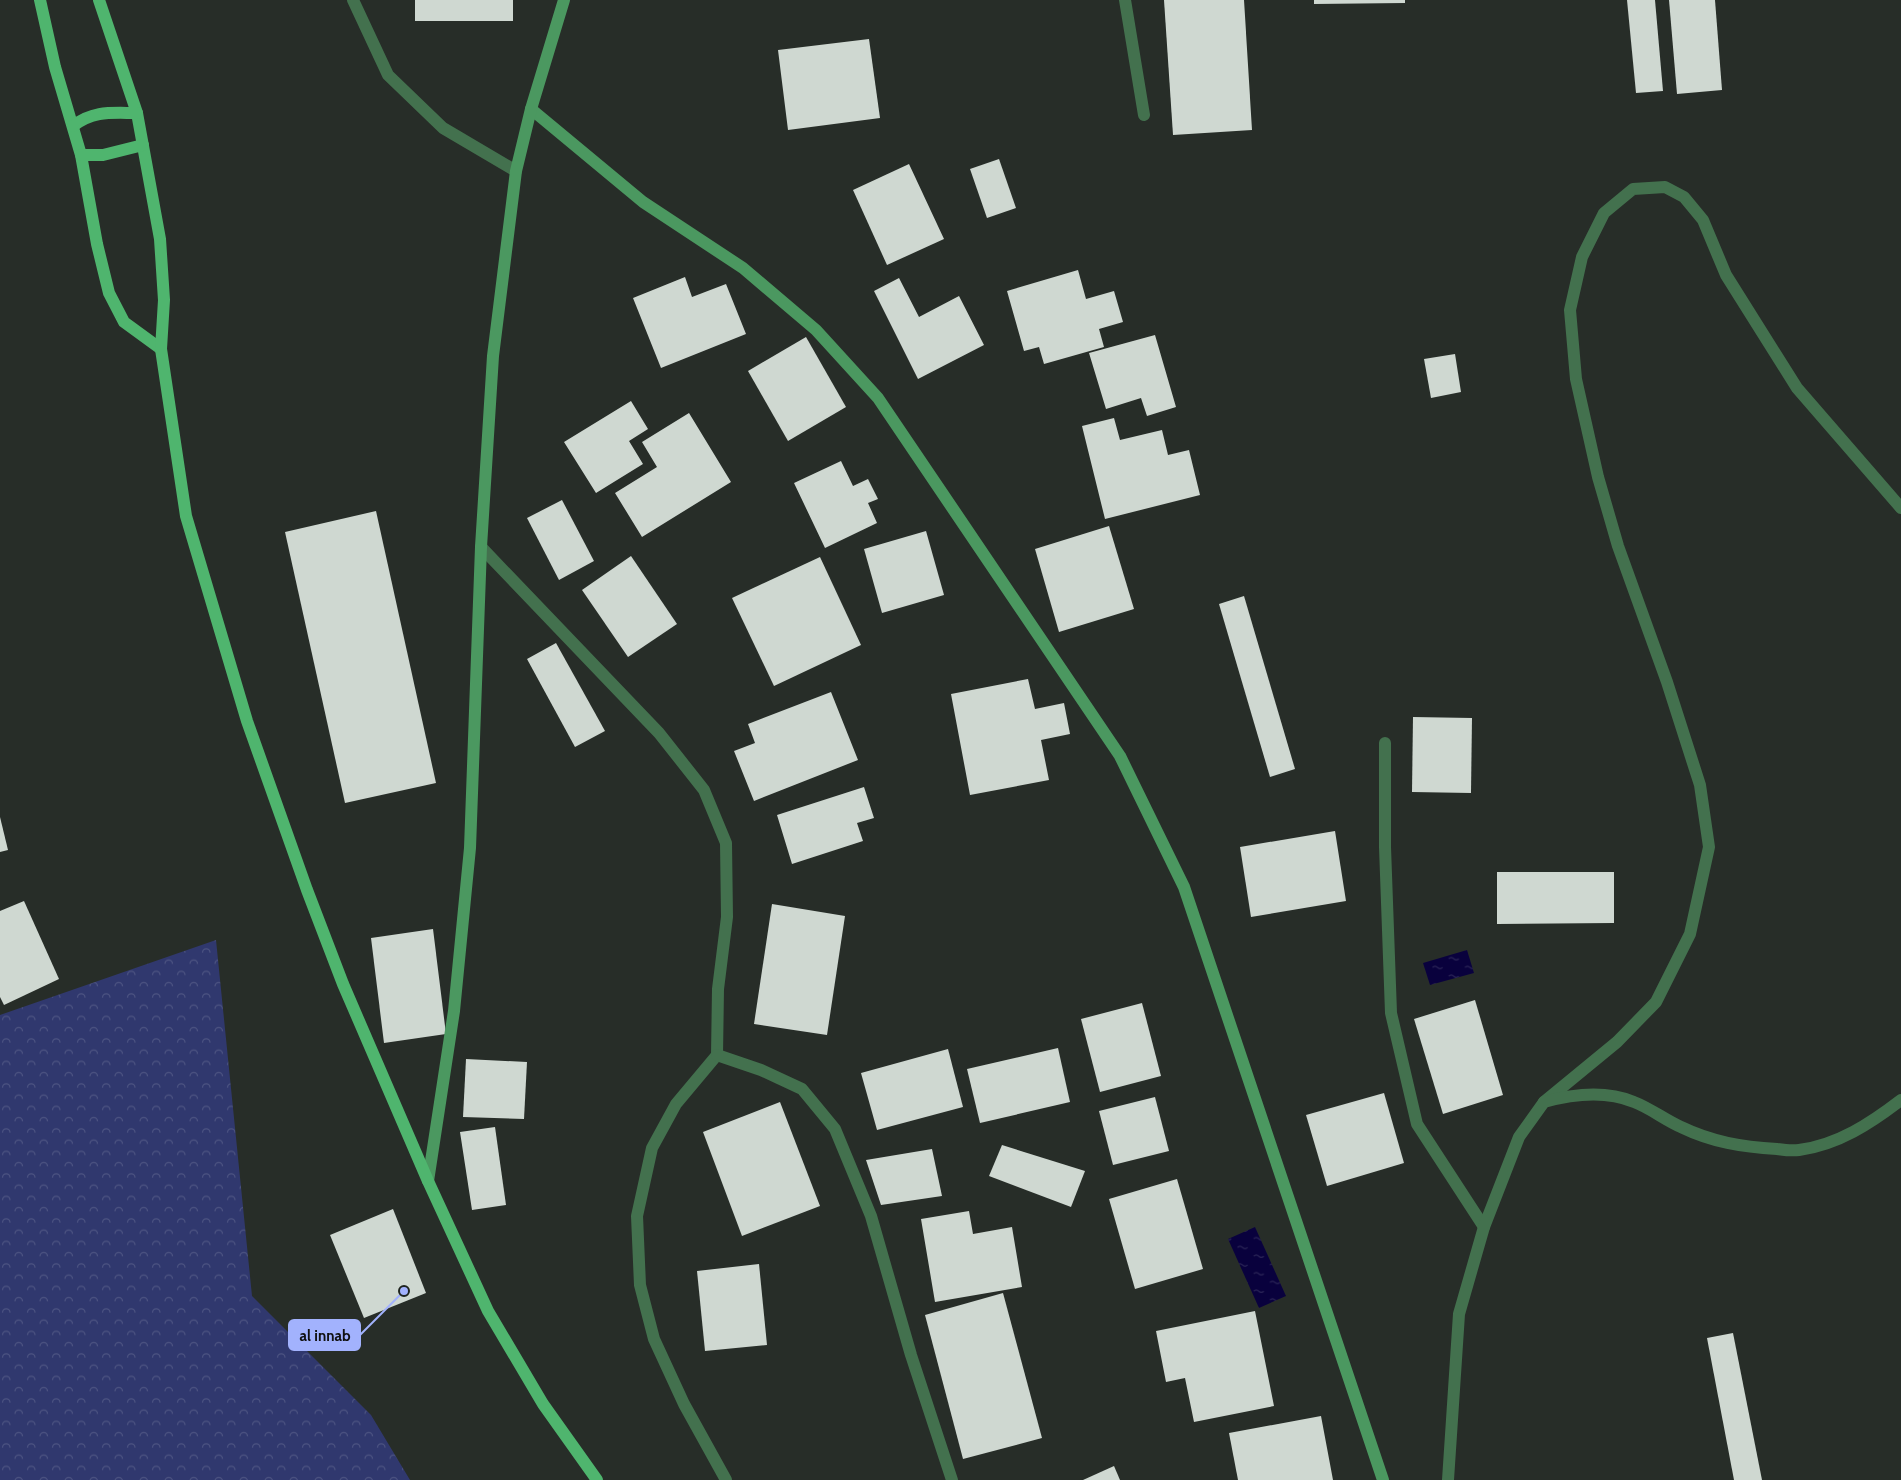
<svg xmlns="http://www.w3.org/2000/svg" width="1901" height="1480" viewBox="0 0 1901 1480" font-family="Cabin,sans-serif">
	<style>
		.forest { fill: url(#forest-crowns) }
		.water { fill: url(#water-ripples) }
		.building { fill: #cfd8d1 }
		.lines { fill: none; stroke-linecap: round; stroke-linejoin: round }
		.service { stroke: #43714e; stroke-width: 12 }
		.minor { stroke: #43714e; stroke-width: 12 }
		.secondary { stroke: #4b9860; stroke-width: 12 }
		.primary { stroke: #4fb56e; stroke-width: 12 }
		.leader { fill: none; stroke: #a2b2fd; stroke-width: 2 }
		.callout-dot { fill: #a2b2fd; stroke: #1d231e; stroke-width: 2 }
		.callout { fill: #a2b2fd; stroke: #a2b2fd; stroke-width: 2 }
		.callout-label { font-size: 15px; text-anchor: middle; font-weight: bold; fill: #111 }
	</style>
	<defs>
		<pattern id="forest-crowns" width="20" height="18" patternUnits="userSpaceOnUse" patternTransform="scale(1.25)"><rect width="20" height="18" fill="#30386e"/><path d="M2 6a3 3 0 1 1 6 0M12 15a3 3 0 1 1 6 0" fill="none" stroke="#4d5482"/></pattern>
		<pattern id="water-ripples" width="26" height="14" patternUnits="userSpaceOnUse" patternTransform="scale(1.25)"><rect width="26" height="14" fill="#09013d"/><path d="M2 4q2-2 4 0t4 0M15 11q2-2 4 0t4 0" fill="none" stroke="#2c2658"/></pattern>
	</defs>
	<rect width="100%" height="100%" fill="#272d28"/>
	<path class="forest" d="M216,940L252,1296L371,1415L410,1480H0V1015Z"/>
	<g class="water">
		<path d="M1467,950L1474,973L1430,985L1423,963Z"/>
		<path d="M1255,1227L1286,1296L1259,1308L1228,1239Z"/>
	</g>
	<g class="building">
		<rect x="415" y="0" width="98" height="21"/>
		<path d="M1164,0H1244L1252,130L1173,135Z"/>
		<path d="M1314,0H1405V3L1314,4Z"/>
		<path d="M1627,0H1655L1663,91L1636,93Z"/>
		<path d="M1669,0H1715L1722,90L1677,94Z"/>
		<path d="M869,39L880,118L788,130L778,50Z"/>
		<path d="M999,159L1016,208L987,218L970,169Z"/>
		<path d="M909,164L944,239L887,265L853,190Z"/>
		<path d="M1078,270L1086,299L1114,291L1123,322L1099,329L1104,347L1044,364L1039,347L1024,351L1007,291Z"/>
		<path d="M685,277L692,297L726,284L746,334L661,368L633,298Z"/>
		<path d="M899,278L919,317L959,296L984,345L918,379L874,291Z"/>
		<path d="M1155,335L1176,407L1147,416L1141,398L1106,409L1089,353Z"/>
		<path d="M806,337L846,407L788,441L748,371Z"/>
		<path d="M1455,354L1461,392L1431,398L1424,359Z"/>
		<path d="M631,401L648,429L629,441L643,464L596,493L564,442Z"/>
		<path d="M689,413L731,482L642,537L615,493L657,467L642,442Z"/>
		<path d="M1114,418L1120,440L1162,430L1168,455L1189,450L1200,495L1105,519L1082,426Z"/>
		<path d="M841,461L853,486L868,479L878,499L868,503L877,523L825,548L794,483Z"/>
		<path d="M562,500L594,561L559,580L527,518Z"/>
		<path d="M376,511L436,783L345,803L285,532Z"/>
		<path d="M1109,526L1134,609L1059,632L1035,549Z"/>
		<path d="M926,531L944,595L882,613L864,549Z"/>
		<path d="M631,556L677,624L628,657L582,590Z"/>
		<path d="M820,557L861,645L774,686L732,598Z"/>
		<path d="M1244,596L1295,769L1270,777L1219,604Z"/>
		<path d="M556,643L605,731L575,747L527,659Z"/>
		<path d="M1028,679L1035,709L1064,703L1070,734L1041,740L1049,780L970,795L951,694Z"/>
		<path d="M831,692L858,760L754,801L734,751L755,743L748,724Z"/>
		<path d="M1413,717L1472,718L1471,793L1412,792Z"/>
		<path d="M864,787L874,818L857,823L863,841L792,864L777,815Z"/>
		<path d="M0,817L8,850L0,852Z"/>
		<path d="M1335,831L1346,901L1251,917L1240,847Z"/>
		<path d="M1497,872H1614V923L1497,924Z"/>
		<path d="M24,901L59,979L4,1005L0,997V911Z"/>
		<path d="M772,904L845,916L827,1035L754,1024Z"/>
		<path d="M433,929L446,1034L384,1043L371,938Z"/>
		<path d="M1475,1000L1503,1095L1443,1114L1414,1019Z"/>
		<path d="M1142,1003L1161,1076L1100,1092L1081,1019Z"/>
		<path d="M1058,1048L1070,1102L980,1123L967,1069Z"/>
		<path d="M948,1049L963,1107L877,1130L861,1073Z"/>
		<path d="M466,1059L527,1062L524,1119L463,1117Z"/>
		<path d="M1384,1093L1404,1163L1327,1186L1306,1115Z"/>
		<path d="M1155,1097L1169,1151L1113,1165L1099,1111Z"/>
		<path d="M780,1102L820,1206L742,1236L703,1132Z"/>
		<path d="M495,1127L506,1205L472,1210L460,1132Z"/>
		<path d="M1002,1145L1085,1171L1071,1207L989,1176Z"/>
		<path d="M932,1149L942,1196L881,1205L866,1160Z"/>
		<path d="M1177,1179L1203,1269L1135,1289L1109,1199Z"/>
		<path d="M393,1209L426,1293L364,1318L330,1235Z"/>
		<path d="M969,1211L973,1234L1012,1227L1022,1287L935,1302L921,1219Z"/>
		<path d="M759,1264L767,1345L705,1351L697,1271Z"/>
		<path d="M1003,1293L1042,1438L963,1459L925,1315Z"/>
		<path d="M1255,1311L1274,1406L1194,1422L1185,1378L1166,1382L1156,1331Z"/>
		<path d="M1733,1333L1762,1480H1734L1707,1338Z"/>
		<path d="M1321,1416L1333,1480H1238L1229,1433Z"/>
		<path d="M1114,1466L1120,1480H1083Z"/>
	</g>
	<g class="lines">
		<path class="service" d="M1385,743V847L1391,1013L1417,1124L1484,1227"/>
		<g class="minor">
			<path d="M353,0L388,75L443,128L516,171"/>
			<path d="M1125,0L1144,115"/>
			<path d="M481,547L659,733L704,790L726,843L727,917L718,989L717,1055L676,1104L652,1148L637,1216L640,1285L654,1339L684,1404L726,1480"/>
			<path d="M717,1055L761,1070L802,1089L835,1129L871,1216L911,1355L952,1480"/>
			<path d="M1544,1102L1617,1042L1656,1002L1690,934L1709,847L1700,785L1667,682L1618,546L1598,477L1576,379L1570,310L1582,257L1604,213L1633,189L1665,187L1684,197L1703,220L1726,275L1797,388L1901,508"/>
			<path d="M1448,1480L1459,1314L1484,1227L1519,1137L1544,1102C1573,1094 1605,1090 1634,1102C1650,1108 1665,1120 1681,1127C1712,1142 1742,1147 1777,1149C1784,1150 1792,1151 1799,1150C1838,1145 1871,1123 1901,1100"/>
		</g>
		<g class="secondary">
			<path d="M531,109L643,202L743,268L816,330L878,398L1120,756L1184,887L1383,1480"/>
			<path d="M428,1181L454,1011L470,848L481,547L493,356L516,171L531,109L564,0"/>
		</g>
		<g class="primary">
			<path d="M40,0L55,67L81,155L97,244L109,293L124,322L161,349"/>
			<path d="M99,0L137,113L160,239L164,300L161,349L186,516L247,721L307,890L343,984L428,1181L488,1311L543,1404L597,1480"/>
			<path d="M73,126C94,110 112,113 137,113"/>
			<path d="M81,155H103L143,145"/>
		</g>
	</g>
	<path class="leader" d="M404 1291L360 1335"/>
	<circle class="callout-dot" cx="404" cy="1291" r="5"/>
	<rect class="callout" x="289" y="1320" width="71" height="30" rx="5"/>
	<g class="callout-label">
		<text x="325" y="1341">al innab</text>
	</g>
</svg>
